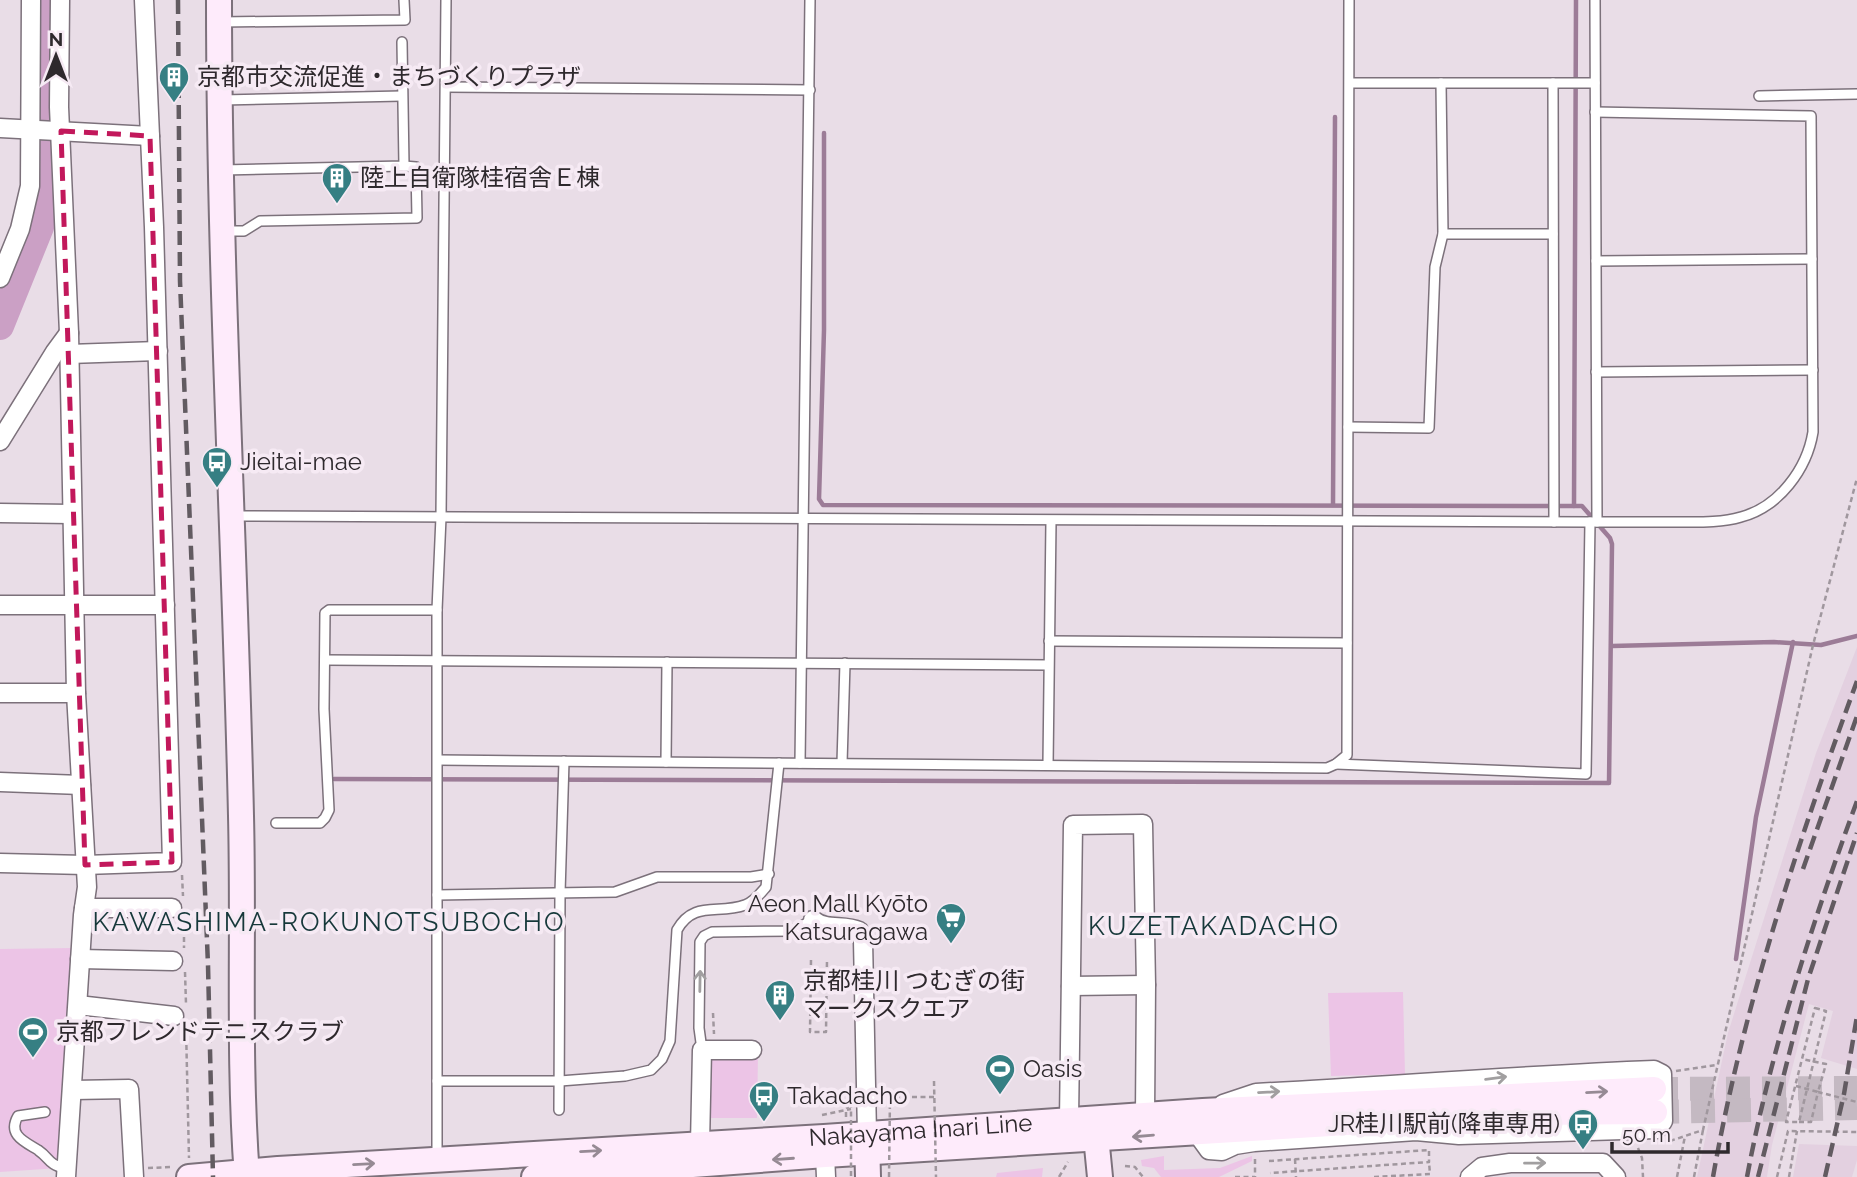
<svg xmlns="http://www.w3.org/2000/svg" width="1857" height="1177" viewBox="0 0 1857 1177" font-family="Raleway,'Noto Sans JP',sans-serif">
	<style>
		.built { fill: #e3d0e0 }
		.green { fill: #ecc4e6 }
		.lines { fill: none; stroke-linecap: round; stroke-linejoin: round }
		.stream { stroke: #9c7c97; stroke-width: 4.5 }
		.river { stroke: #cba0c5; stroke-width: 28 }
		.secondary-tunnel { stroke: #c4b9c2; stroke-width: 24; stroke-dasharray: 24 12; stroke-linecap: butt }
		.lane-casing { stroke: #7c717b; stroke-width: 12 }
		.street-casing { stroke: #7c717b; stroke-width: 21 }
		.secondary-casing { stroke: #7c717b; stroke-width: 28 }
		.path { stroke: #a0979e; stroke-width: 2.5; stroke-dasharray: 5 3.5; stroke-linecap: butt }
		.lane { stroke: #fff; stroke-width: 9 }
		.street { stroke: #fff; stroke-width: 18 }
		.secondary { stroke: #feebfb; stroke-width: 24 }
		.rail { stroke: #625b61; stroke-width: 4.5; stroke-dasharray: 14 7; stroke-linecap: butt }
		.path-bridge { stroke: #a0979e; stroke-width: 2.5; stroke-dasharray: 5 3.5; stroke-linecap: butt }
		.oneway { stroke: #a19fa0 }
		.oneway2 { stroke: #968a94 }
		.marked { fill: none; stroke: #c2185b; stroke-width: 5; stroke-dasharray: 14 9; stroke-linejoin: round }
		.labels { text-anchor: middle; stroke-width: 7; stroke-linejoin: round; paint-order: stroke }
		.poi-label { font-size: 24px; fill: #2e292d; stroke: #f6eaf4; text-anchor: start }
		.street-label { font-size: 24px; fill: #2e292d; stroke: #f6eaf4 }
		.neighbourhood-label { font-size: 26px; letter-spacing: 2px; fill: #16383a; stroke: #f6eaf4 }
	</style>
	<rect width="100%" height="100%" fill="#e9dde7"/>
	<g class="built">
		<path d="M1857,647V1069L1821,1058L1833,1011L1809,1004L1772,1145L1767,1177H1697L1728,1033L1816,753Z"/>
		<path d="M1799,1144L1857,1146V1160L1852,1177H1793Z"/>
	</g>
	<g class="green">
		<path d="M73,948L59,1168L0,1172V949Z"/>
		<path d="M1403,992L1405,1074L1331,1076L1328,993Z"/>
		<path d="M758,1055L757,1118H708L707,1064L715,1056Z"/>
		<path d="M1164,1156V1170L1220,1168L1252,1156V1161L1219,1177H1161L1154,1168L1142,1166L1141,1160Z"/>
		<path d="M1043,1168L1042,1177H996L997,1173Z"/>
	</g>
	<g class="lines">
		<g class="stream">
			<path d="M1333,505L1335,117"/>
			<path d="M1574,506L1576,0"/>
			<path d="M1612,646L1774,642L1821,645L1857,636"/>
			<path d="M334,779L1609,783L1612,544L1610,538L1582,506L823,505L819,499L824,330V133"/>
			<path d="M1736,959L1756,817L1793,642"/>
		</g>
		<path class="river" d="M0,326L40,227L45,201L48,167L50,0"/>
		<g class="secondary-tunnel">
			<path d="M1654,1089L1857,1088"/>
			<path d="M1655,1112L1857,1108"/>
		</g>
		<g class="lane-casing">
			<g id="lane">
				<path d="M1595,0L1597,522"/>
				<path d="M220,22L405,20L404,0"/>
				<path d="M1350,83H1595"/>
				<path d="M1553,83L1554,522"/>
				<path d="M446,87L810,90"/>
				<path d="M1759,96L1857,94"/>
				<path d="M222,100L402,96"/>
				<path d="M222,170L404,166L402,42"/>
				<path d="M224,231H244L260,221L417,218L416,167L404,166"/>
				<path d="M1443,234H1553"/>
				<path d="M1596,261L1812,259"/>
				<path d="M1596,372L1813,370"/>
				<path d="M1348,427L1429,428L1435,267L1443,234L1441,83"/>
				<path d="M232,516L1590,522C1619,522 1648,522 1677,522C1697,522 1721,523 1741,517C1779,507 1807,469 1813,432L1811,116L1595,112"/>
				<path d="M1049,641L1347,643"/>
				<path d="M325,660L1048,665"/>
				<path d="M438,760L1327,768L1336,764L1347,755L1349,0"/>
				<path d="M666,762L667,662"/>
				<path d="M800,763L810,0"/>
				<path d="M842,763L845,663"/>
				<path d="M1336,764L1586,774L1590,522"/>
				<path d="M1048,765L1051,521"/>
				<path d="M276,823H320L325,818L329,810L324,709L325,613L329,610H437"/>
				<path d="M437,895L615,892L657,877H751L769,874"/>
				<path d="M702,1050L699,1028L700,942L704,936L712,932L791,931L813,920"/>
				<path d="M437,1081H560L625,1076L651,1070L662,1059L670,1041L677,930C694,900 718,915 745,905C754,902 760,894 766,887L779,763"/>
				<path d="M559,1110L560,893L564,761"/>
				<path d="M45,1112L18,1116C7,1135 25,1142 38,1150C52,1160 46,1163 66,1169"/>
				<path d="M437,1158V610L441,517L446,0"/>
			</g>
		</g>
		<g class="street-casing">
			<g id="street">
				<path d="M60,0L59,107L69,333L76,693L87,887L83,915L66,1177"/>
				<path d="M0,128L150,136"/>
				<path d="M0,278L20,229L30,186L31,0"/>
				<path d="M69,354L158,351"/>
				<path d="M0,441L55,352L69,333"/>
				<path d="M0,513L71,514"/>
				<path d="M0,605H165"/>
				<path d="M0,693H76"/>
				<path d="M0,782L81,785"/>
				<path d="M0,863L85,865L172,862L154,227L144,0"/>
				<path d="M84,908H172"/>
				<path d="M813,920C826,931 844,924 859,931L863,940L867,1134"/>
				<path d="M80,959L173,961"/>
				<path d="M1071,986L1146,985"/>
				<path d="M78,1005L174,1016"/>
				<path d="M73,1090L129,1089L134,1177"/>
				<path d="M1069,1120L1073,825L1143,824L1146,985L1145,1115"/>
				<path d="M1196,1132L1209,1150L1222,1151L1235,1145L1254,1142L1416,1131L1459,1135L1657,1129L1663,1121L1662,1074L1654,1070C1521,1075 1388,1086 1256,1093L1223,1104"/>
				<path d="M700,1144L702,1050H752"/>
				<path d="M825,1155L826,1177"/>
				<path d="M1470,1177L1482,1167L1510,1163H1603L1616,1177"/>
			</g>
		</g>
		<g class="secondary-casing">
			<g id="secondary">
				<path d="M219,0C219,272 235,544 241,816C244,936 238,1057 247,1177"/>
				<path d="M1095,1126L1100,1177"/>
				<path d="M867,1138L868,1177"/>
				<path id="s1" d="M189,1177L278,1169L824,1137L1203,1111L1654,1089"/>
				<path d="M534,1177L825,1155L1511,1113L1655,1112"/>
			</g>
		</g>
		<g class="path">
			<path d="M182,875L183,896"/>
			<path d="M184,920V948"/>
			<path d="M811,960L810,1032H826L827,960"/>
			<path d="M185,972L186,1004"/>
			<path d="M1815,1008L1826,1011L1799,1122H1786Z"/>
			<path d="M713,1013L714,1034"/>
			<path d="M186,1028L189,1158"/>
			<path d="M1676,1071L1717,1065"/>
			<path d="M1796,1086L1818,1092L1826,1064L1802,1059"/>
			<path d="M846,1117V1109L850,1104"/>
			<path d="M1799,1122H1811L1818,1092L1857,1102"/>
			<path d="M1670,1141L1703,1130L1813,645L1857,478"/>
			<path d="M1638,1148L1642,1158L1643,1177"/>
			<path d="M1255,1159V1177"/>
			<path d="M1295,1159L1296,1177"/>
			<path d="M1269,1161L1429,1150V1162L1270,1173"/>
			<path d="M1125,1166L1135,1167L1143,1177"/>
			<path d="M148,1168L173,1167"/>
			<path d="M1059,1177L1068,1162"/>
			<path d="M1235,1177H1255"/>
			<path d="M1374,1177L1430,1174L1429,1162"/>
			<path d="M1677,1177L1685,1136"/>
			<path d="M1694,1177L1703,1130"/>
			<path d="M1777,1177L1788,1131L1857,1132"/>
			<path d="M1789,1177L1797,1131"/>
		</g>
		<use href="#lane" class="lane"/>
		<use href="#street" class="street"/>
		<use href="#secondary" class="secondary"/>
		<g class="rail">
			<path d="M178,0L180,281L208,965L213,1177"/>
			<path d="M1803,869L1857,716"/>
			<path d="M1713,1177C1743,1007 1798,842 1857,681"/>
			<path d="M1747,1177C1771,1049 1812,924 1857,801"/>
			<path d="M1758,1177L1808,979L1857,833"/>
			<path d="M1825,1177L1844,1094L1857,1016"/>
		</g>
		<g class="path-bridge">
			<path d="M934,1081L936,1177"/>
			<path d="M851,1103V1177"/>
			<path d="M822,1115L851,1109"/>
			<path d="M889,1177L890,1097H934"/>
		</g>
	</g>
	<defs><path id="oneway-shaft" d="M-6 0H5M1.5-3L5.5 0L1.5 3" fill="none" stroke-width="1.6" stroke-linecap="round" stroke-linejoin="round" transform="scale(1.75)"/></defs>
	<g class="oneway">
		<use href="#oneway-shaft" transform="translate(700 981) rotate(-89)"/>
		<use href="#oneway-shaft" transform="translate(1496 1078) rotate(-7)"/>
		<use href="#oneway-shaft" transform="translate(1269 1092) rotate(-3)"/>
		<use href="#oneway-shaft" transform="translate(1535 1163) rotate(-1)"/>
	</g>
	<g class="oneway2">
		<use href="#oneway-shaft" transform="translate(1597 1092) rotate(-3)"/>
		<use href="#oneway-shaft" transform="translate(1143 1136) rotate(175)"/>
		<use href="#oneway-shaft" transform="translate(591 1151) rotate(-3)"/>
		<use href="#oneway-shaft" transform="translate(783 1159) rotate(176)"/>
		<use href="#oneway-shaft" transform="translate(364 1164) rotate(-3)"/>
	</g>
	<path class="marked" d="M61,131L150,136L172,862L85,865Z"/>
	<defs>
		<g id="building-pin" transform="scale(1.575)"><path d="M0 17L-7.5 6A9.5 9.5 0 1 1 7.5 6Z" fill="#367f83" stroke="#f6eaf4"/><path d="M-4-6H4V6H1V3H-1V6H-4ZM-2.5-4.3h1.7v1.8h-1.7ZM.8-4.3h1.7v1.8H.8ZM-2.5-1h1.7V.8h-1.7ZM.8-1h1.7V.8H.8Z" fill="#fff"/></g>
		<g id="bus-pin" transform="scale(1.575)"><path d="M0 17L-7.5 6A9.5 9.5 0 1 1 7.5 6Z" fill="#367f83" stroke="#f6eaf4"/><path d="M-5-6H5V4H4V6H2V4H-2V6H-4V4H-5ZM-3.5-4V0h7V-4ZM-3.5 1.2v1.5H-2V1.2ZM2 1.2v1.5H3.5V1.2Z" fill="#fff"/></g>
		<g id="supermarket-pin" transform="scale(1.575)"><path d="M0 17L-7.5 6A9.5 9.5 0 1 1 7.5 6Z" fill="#367f83" stroke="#f6eaf4"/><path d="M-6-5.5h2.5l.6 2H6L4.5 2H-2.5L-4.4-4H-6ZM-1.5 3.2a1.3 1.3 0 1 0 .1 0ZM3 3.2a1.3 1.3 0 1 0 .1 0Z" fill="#fff"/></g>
		<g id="stadium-pin" transform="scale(1.575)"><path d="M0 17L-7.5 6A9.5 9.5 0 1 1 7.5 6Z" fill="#367f83" stroke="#f6eaf4"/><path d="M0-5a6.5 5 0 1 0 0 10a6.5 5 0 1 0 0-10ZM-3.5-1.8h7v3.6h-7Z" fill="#fff"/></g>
	</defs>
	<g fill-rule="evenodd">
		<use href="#building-pin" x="174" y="77"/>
		<use href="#building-pin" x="337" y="178"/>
		<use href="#bus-pin" x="217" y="462"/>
		<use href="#supermarket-pin" x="951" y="918"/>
		<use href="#building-pin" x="780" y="995"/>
		<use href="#stadium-pin" x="33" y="1032"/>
		<use href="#stadium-pin" x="1000" y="1069"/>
		<use href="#bus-pin" x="764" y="1096"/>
		<use href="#bus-pin" x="1583" y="1124"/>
	</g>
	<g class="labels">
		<g class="poi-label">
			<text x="197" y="85">京都市交流促進・まちづくりプラザ</text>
			<text x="360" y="186">陸上自衛隊桂宿舎Ｅ棟</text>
			<text x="240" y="470">Jieitai-mae</text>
			<text x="928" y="912" text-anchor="end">Aeon Mall Kyōto<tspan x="928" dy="28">Katsuragawa</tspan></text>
			<text x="803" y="989">京都桂川 つむぎの街<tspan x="803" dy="28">マークスクエア</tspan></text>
			<text x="56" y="1040">京都フレンドテニスクラブ</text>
			<text x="1023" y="1077">Oasis</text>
			<text x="787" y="1104">Takadacho</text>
			<text x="1560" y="1132" text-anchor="end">JR桂川駅前(降車専用)</text>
		</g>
		<g class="street-label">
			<text dy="8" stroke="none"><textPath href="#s1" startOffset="733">Nakayama Inari Line</textPath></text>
		</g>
		<g class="neighbourhood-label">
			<text x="329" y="931">KAWASHIMA-ROKUNOTSUBOCHO</text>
			<text x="1214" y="935">KUZETAKADACHO</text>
		</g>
	</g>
	<g transform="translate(56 56)" stroke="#f6eaf4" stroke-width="5" paint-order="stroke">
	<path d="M0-5L12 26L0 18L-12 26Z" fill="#2e292d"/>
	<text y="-10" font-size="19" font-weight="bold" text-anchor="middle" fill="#2e292d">N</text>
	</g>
	<path d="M1612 1142v10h116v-10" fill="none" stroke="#2e292d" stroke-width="3.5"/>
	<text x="1622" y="1142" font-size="21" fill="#2e292d" stroke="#f6eaf4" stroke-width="5" paint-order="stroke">50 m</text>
</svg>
